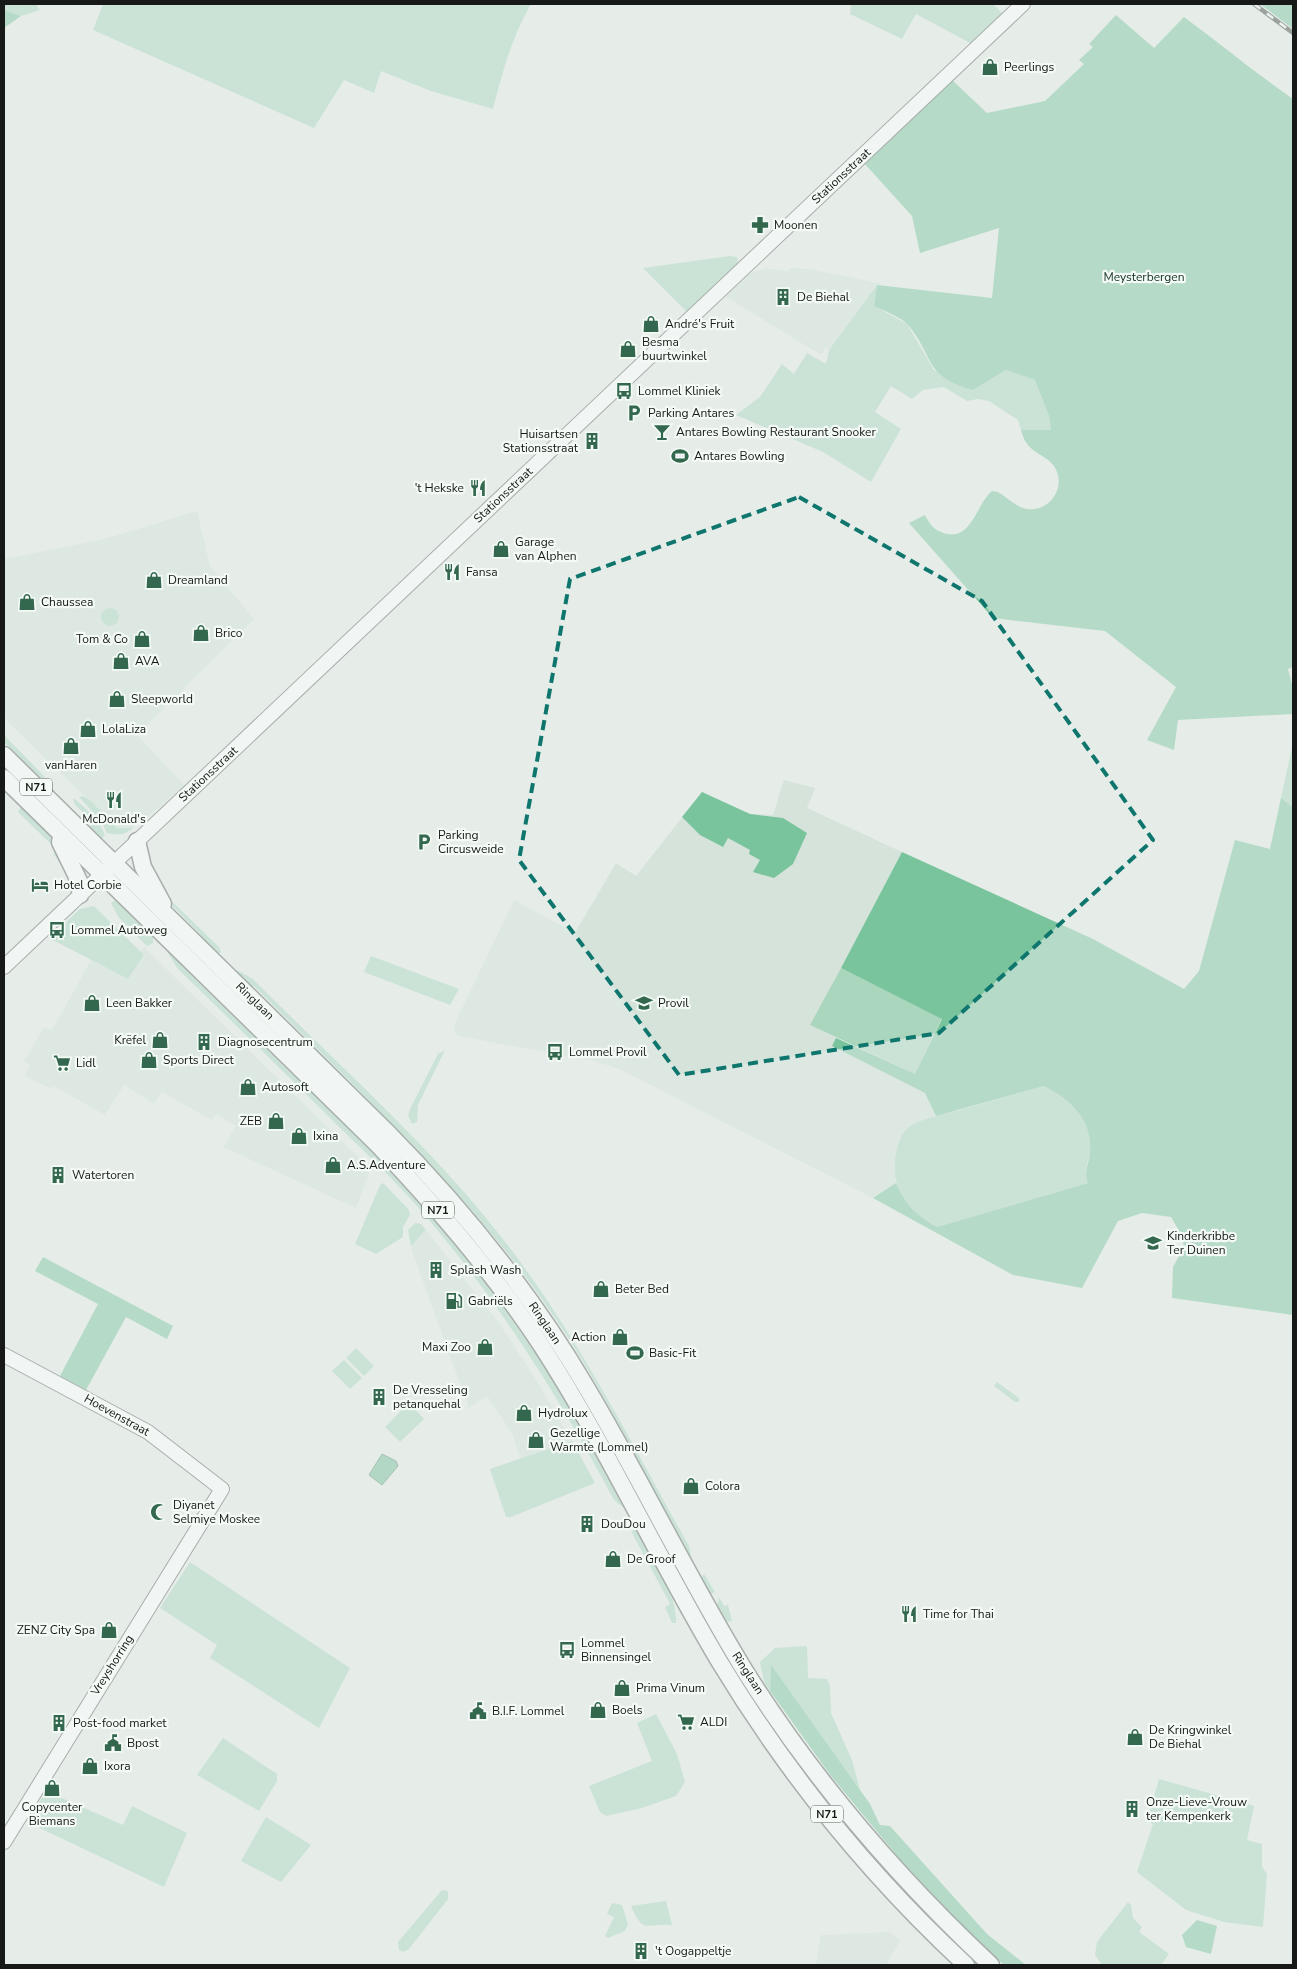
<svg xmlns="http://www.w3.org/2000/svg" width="1297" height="1969" viewBox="0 0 1297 1969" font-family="'Nunito Sans',sans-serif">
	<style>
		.built { fill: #d5e3db }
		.green { fill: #abd6be }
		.forest { fill: #7ac49d }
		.water { fill: #74bd97; stroke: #588c71 }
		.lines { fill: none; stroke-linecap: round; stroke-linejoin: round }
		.major-casing { stroke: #5d6360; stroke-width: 16 }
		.highway-casing { stroke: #5d6360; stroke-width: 19 }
		.major { stroke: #fff; stroke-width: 14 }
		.highway { stroke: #fff; stroke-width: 16 }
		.rail-casing { stroke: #434744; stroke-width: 4.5 }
		.rail { stroke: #f4faf6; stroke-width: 2.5; stroke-dasharray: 8; stroke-linecap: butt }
		.marked { fill: none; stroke: #0f766e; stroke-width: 4; stroke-dasharray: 10 6; stroke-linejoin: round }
		.labels { text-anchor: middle; stroke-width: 4.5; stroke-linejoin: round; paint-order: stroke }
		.shield { fill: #f4faf6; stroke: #595c5a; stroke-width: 1 }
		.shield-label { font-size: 11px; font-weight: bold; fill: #161917 }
		.poi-label { font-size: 12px; fill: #161917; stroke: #f4faf6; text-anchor: start }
		.street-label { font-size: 12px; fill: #161917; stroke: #f4faf6 }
		.park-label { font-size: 12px; fill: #113222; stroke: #f4faf6 }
	</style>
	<rect width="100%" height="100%" fill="#e6ede9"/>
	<g class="built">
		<path d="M765,268L788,271L791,268L809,269L883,284L877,285L830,350L825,348L821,355L723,295L744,276Z"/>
		<path d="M197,511L210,566L254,619L137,735L185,786L133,828H117L4,718V559L108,538Z"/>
		<path d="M784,780L815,788L807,808L902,852L811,1025L836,1038L832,1046L926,1093L936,1116L908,1128L894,1166L896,1183L873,1198L619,1069L594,1061L459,1036L455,1033L454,1025L514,900L575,933L616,863L636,876L702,792L750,814L773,815Z"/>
		<path d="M144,947L362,1161L369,1174L356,1208L223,1147L236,1126L216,1114L212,1120L162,1092L154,1104L124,1085L105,1115L54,1086L52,1089L25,1076L30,1065L24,1062L44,1027L52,1030L91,960L128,979L144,955L140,951Z"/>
		<path d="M426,1230L499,1323L537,1381L572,1441L520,1459L513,1435L487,1396L469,1408L413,1254L411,1246Z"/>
		<path d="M890,1932L900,1941L886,1965H816L821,1935Z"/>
	</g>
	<g class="green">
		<path d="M4,4H36L40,10L21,16L4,10Z"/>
		<path d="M103,4H531C512,37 502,73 493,109L431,91L381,71L374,93L344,80L314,128L93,30Z"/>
		<path d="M851,4H993L1003,14L972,44L916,14L902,39L850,14Z"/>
		<path d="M730,256L737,257L738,263L687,312L643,268Z"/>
		<path d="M877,285L874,306L907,324L934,370L973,390L1006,370L1035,380L1049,416L1051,430H1021L1018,420L989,401L978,399L967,401L944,387L923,390L912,399L891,386L875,412L901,429L871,482L823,452L736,415L760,397L782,364L794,374L807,353L826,364L829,350Z"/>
		<circle cx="110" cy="617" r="9"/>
		<path d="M4,735L43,775L56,797L4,742Z"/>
		<path d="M1293,742V807L1281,798Z"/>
		<path d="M83,796L92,802L117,828H133C123,836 118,835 107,833L101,821L79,797Z"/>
		<path d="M73,799H75L97,819L105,835L101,839L89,826L86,815L75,805Z"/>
		<path d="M21,806L27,809L30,815L55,841L65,869L54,855V847L18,812Z"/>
		<path d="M155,877L163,884V893L219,947L221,952L217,955L205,944L200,934L165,898Z"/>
		<path d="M116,900L153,938V943L147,946L119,918L111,903Z"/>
		<path d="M94,906L144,955L128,979L49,938L80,909Z"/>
		<path d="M167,948L184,964L196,980C281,1063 371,1144 448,1235C516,1318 576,1411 625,1506L624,1508L614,1500C557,1393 496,1297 417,1206C387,1172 353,1141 321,1109C274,1062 226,1016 178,969L166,950Z"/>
		<path d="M371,956L459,989L450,1005L364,972Z"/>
		<path d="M841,968L942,1018L915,1074L810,1025Z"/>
		<path d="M237,970L253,979C341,1068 437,1151 513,1252C582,1344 633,1446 689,1546L693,1565C681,1546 672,1524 661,1505C632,1449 603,1392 569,1339C483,1205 366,1099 255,987L246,984L233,971Z"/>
		<path d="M445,1050L418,1105L417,1122L412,1124L408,1115L411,1107L438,1054Z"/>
		<path d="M1044,1086C1070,1099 1093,1120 1090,1153C1088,1165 1083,1171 1088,1183L937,1227C914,1214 897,1200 895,1173C894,1159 897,1136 909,1127C924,1118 943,1114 960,1110C988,1102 1016,1094 1044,1086Z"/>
		<path d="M383,1183L409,1210L410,1215L403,1227V1237L376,1254L355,1244L380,1185Z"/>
		<path d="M415,1223L421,1224L426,1230L411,1246L408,1230Z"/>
		<path d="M356,1348L374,1366L364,1376L346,1358Z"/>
		<path d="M344,1360L362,1378L350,1389L332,1371Z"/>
		<path d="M997,1382L1019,1398V1402H1015L994,1386Z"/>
		<path d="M409,1403L424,1419L400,1442L385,1427Z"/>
		<path d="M572,1441L595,1483L511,1517H506L490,1469Z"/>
		<path d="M634,1527L637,1528L647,1545V1551C660,1574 677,1596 676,1623H672L665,1607L670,1604L632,1533Z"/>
		<path d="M190,1562L350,1668L319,1728L210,1658L217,1645L160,1608Z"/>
		<path d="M704,1574L715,1592L711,1594L701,1579Z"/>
		<path d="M719,1597L724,1606L728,1605L732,1621L725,1622L717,1606Z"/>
		<path d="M807,1646L808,1678L827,1679L830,1686L831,1713L852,1760L860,1790L771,1666L770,1691L764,1682L760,1662L775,1648Z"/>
		<path d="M733,1666L985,1965H974C913,1907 856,1844 805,1776C779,1741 754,1704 729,1668Z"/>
		<path d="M656,1714L677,1754L685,1782L676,1796L642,1808L606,1816L600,1812L589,1786L652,1761L637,1723Z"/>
		<path d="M223,1738L277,1774V1781L259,1811L197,1775Z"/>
		<path d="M1159,1779L1254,1806L1247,1840L1262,1844V1867L1267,1874L1263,1927L1224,1922L1186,1910L1137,1872L1153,1824L1147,1821Z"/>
		<path d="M46,1791L123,1825L132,1806L187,1833L164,1887L27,1822Z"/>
		<path d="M266,1817L311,1845L281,1882L241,1861Z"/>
		<path d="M442,1890L448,1891V1899L409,1949L403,1952L399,1950L398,1942Z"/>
		<path d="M666,1901L672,1925C647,1923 643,1935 631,1906Z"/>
		<path d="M1128,1902L1131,1905L1133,1918L1142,1927L1139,1932L1169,1954L1161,1965H1102L1095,1955L1097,1942Z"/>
		<path d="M612,1903L622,1905L628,1924L625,1931L608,1938L605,1936L614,1917L607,1914Z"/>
	</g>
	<g class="forest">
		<path d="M1260,4H1293V29Z"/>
		<path d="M4,10L21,16L4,28Z"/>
		<path d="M1116,15L1154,48L1184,17C1221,44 1255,73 1293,99V667L1288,669L1293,688V714L1178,720L1174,750L1147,740L1176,687L1105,631L993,618L909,523L925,515C929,523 933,529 941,532C971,545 976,504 992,491L998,492C1006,497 1018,508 1027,509C1048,512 1064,491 1057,472C1051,453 1027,457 1021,430H1051L1049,416L1035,380L1006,370L973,390C923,376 935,357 908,325C901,317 884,311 874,306L877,285L992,298L999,228L920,253L912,216L864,163L952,80L987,113L1045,101L1084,64L1079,60L1093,47L1089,44Z"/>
		<path d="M702,792L750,814L783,818L807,833L793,864L774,878L753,872L760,860L749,854L750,850L728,838L723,847L700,835L682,817Z"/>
		<path d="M1281,798L1293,807V1315L1172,1298L1173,1267L1184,1247L1181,1234L1171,1217L1142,1213L1118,1221L1082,1288L1013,1275L873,1198L896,1183C905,1205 917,1216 937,1227L1088,1183C1083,1171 1089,1165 1090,1153C1093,1120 1070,1099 1044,1086L936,1116L925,1093L832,1046L836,1038L915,1074L942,1019L841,968L902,852L1093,939L1184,989L1199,971L1235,840L1270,849Z"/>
		<path d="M43,1257L173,1326L167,1339L126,1317L86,1390L60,1376L98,1304L35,1271Z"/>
		<path d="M771,1665L870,1804L880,1825L890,1826L987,1934L1026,1965H1004L973,1937L903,1863L831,1776L770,1691Z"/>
		<path d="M1197,1920L1217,1926L1211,1954L1186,1947L1182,1935Z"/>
	</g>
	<path class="water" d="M382,1454L396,1461L398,1466L382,1485L369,1475Z"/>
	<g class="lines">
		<g class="major-casing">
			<g id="major">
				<path d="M4,967L1023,4"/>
				<path d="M4,1355L148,1432L222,1489L4,1842"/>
			</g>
		</g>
		<g class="highway-casing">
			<g id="highway">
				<path d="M4,755L387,1132C463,1209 530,1292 585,1385C641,1479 688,1578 745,1671C813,1779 898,1878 991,1965"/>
				<path d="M4,778L377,1144C437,1207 494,1273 541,1345C607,1447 657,1557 719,1661C786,1772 871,1877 966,1965"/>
				<path d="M61,837L60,842L81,885L80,895"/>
				<path d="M137,841L143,867L163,904"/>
			</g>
		</g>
		<use href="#major" class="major"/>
		<use href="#highway" class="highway"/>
		<g class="rail-casing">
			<path id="rail" d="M1254,4L1293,33"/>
		</g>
		<use href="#rail" class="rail"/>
	</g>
	<path d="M0 0H1297V1969H0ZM799,497L982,601L1153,840L939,1033L679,1075L519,860L570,579Z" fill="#e6ede9" fill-opacity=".55" fill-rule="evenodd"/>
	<path class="marked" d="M799,497L982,601L1153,840L939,1033L679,1075L519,860L570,579Z"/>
	<defs>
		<g id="shop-bare" transform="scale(1.35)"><path d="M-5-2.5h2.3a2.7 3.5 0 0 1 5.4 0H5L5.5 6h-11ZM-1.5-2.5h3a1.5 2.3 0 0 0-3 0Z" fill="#33684e" stroke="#f4faf6" stroke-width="2.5" paint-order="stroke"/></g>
		<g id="pharmacy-bare" transform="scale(1.35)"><path d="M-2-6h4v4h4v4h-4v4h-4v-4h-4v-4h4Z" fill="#33684e" stroke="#f4faf6" stroke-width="2.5" paint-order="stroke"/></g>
		<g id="building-bare" transform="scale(1.35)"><path d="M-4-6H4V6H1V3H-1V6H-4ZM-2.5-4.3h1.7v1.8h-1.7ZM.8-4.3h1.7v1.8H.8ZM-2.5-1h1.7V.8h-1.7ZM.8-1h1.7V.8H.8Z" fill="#33684e" stroke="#f4faf6" stroke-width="2.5" paint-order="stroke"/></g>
		<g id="bus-bare" transform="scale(1.35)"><path d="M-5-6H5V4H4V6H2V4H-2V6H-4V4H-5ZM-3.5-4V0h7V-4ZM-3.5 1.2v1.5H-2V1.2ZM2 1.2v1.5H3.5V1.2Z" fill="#33684e" stroke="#f4faf6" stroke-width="2.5" paint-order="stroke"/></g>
		<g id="parking-bare" transform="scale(1.35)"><path d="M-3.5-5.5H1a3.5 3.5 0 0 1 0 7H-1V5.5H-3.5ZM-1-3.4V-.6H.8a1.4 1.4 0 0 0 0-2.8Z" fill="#33684e" stroke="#f4faf6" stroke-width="2.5" paint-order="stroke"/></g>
		<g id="bar-bare" transform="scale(1.35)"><path d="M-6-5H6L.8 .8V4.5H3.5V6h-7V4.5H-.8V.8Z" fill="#33684e" stroke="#f4faf6" stroke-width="2.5" paint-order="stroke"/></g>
		<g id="stadium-bare" transform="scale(1.35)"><path d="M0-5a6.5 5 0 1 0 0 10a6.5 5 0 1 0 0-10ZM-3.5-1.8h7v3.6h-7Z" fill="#33684e" stroke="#f4faf6" stroke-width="2.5" paint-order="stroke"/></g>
		<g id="restaurant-bare" transform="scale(1.35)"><path d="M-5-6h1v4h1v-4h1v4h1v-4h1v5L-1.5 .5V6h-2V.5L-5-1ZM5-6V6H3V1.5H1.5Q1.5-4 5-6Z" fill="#33684e" stroke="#f4faf6" stroke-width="2.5" paint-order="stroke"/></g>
		<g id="hotel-bare" transform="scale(1.35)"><path d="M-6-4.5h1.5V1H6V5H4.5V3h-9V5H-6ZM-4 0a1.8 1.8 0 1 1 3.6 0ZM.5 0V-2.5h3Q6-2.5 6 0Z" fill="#33684e" stroke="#f4faf6" stroke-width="2.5" paint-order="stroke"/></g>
		<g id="school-bare" transform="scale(1.35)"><path d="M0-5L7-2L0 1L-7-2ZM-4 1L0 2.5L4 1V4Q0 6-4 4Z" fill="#33684e" stroke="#f4faf6" stroke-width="2.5" paint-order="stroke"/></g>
		<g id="supermarket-bare" transform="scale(1.35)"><path d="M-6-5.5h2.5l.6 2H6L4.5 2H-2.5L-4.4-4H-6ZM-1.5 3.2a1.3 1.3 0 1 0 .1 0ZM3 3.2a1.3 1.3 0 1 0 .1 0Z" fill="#33684e" stroke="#f4faf6" stroke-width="2.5" paint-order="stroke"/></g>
		<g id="fuel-bare" transform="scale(1.35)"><path d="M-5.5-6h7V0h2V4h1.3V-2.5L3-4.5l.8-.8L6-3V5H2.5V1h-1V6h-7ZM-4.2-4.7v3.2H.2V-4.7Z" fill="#33684e" stroke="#f4faf6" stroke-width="2.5" paint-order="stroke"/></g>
		<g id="mosque-bare" transform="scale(1.35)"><path d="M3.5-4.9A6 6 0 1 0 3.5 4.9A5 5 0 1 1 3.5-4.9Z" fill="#33684e" stroke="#f4faf6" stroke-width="2.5" paint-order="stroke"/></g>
		<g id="civic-bare" transform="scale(1.35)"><path d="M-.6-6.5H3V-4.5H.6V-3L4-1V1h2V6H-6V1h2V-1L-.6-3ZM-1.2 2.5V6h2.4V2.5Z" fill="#33684e" stroke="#f4faf6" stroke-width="2.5" paint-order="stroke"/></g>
	</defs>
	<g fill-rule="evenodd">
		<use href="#shop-bare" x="990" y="67"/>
		<use href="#pharmacy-bare" x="760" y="225"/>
		<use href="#building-bare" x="783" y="297"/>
		<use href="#shop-bare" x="651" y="324"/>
		<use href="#shop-bare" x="628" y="349"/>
		<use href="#bus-bare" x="624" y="391"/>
		<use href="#parking-bare" x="634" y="413"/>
		<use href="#bar-bare" x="662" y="432"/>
		<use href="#building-bare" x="592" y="441"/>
		<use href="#stadium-bare" x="680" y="456"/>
		<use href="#restaurant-bare" x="478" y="488"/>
		<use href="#shop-bare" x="501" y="549"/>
		<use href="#restaurant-bare" x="452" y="572"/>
		<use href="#shop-bare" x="154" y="580"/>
		<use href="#shop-bare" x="27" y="602"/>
		<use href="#shop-bare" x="201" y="633"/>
		<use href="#shop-bare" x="142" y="639"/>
		<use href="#shop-bare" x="121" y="661"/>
		<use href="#shop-bare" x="117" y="699"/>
		<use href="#shop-bare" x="88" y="729"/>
		<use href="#shop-bare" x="71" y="746"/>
		<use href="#restaurant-bare" x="114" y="800"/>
		<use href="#parking-bare" x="424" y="842"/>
		<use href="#hotel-bare" x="40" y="885"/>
		<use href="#bus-bare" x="57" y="930"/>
		<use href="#shop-bare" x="92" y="1003"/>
		<use href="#school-bare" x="644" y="1003"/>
		<use href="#shop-bare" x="160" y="1040"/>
		<use href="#building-bare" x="204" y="1042"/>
		<use href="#bus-bare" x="555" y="1052"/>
		<use href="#shop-bare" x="149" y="1060"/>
		<use href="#supermarket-bare" x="62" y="1063"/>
		<use href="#shop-bare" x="248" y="1087"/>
		<use href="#shop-bare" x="276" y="1121"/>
		<use href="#shop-bare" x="299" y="1136"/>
		<use href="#shop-bare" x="333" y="1165"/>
		<use href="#building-bare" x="58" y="1175"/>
		<use href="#school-bare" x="1153" y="1243"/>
		<use href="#building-bare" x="436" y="1270"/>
		<use href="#shop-bare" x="601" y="1289"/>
		<use href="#fuel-bare" x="454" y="1301"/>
		<use href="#shop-bare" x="620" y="1337"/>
		<use href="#shop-bare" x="485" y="1347"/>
		<use href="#stadium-bare" x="635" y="1353"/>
		<use href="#building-bare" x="379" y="1397"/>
		<use href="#shop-bare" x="524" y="1413"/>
		<use href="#shop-bare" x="536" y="1440"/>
		<use href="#shop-bare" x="691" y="1486"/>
		<use href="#mosque-bare" x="159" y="1512"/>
		<use href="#building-bare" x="587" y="1524"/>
		<use href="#shop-bare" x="613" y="1559"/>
		<use href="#restaurant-bare" x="909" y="1614"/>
		<use href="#shop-bare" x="109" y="1630"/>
		<use href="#bus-bare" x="567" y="1650"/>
		<use href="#shop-bare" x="622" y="1688"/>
		<use href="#shop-bare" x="598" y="1710"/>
		<use href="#civic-bare" x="478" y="1711"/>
		<use href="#supermarket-bare" x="686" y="1722"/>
		<use href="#building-bare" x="59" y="1723"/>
		<use href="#shop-bare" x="1135" y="1737"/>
		<use href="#civic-bare" x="113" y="1743"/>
		<use href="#shop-bare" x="90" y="1766"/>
		<use href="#shop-bare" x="52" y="1788"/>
		<use href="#building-bare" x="1132" y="1809"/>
		<use href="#building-bare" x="641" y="1951"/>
	</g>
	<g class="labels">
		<g class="shield">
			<rect x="20" y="778.5" width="32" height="17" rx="4"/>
			<rect x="422" y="1201.5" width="32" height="17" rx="4"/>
			<rect x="811" y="1805.5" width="32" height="17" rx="4"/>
		</g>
		<g class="shield-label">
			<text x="36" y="791">N71</text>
			<text x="438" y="1214">N71</text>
			<text x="827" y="1818">N71</text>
		</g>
		<g class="poi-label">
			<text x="1004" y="71">Peerlings</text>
			<text x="774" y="229">Moonen</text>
			<text x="797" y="301">De Biehal</text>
			<text x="665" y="328">André's Fruit</text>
			<text x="642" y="346">Besma<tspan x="642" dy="14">buurtwinkel</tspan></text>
			<text x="638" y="395">Lommel Kliniek</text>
			<text x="648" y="417">Parking Antares</text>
			<text x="676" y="436">Antares Bowling Restaurant Snooker</text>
			<text x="578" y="438" text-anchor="end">Huisartsen<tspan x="578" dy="14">Stationsstraat</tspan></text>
			<text x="694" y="460">Antares Bowling</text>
			<text x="464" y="492" text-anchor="end">'t Hekske</text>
			<text x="515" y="546">Garage<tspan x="515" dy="14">van Alphen</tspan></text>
			<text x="466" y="576">Fansa</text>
			<text x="168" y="584">Dreamland</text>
			<text x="41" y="606">Chaussea</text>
			<text x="215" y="637">Brico</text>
			<text x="128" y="643" text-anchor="end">Tom &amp; Co</text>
			<text x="135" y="665">AVA</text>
			<text x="131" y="703">Sleepworld</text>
			<text x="102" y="733">LolaLiza</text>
			<text x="71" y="769" text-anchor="middle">vanHaren</text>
			<text x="114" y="823" text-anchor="middle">McDonald's</text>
			<text x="438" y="839">Parking<tspan x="438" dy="14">Circusweide</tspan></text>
			<text x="54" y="889">Hotel Corbie</text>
			<text x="71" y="934">Lommel Autoweg</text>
			<text x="106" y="1007">Leen Bakker</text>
			<text x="658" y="1007">Provil</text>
			<text x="146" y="1044" text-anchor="end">Krëfel</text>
			<text x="218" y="1046">Diagnosecentrum</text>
			<text x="569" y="1056">Lommel Provil</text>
			<text x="163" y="1064">Sports Direct</text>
			<text x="76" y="1067">Lidl</text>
			<text x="262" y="1091">Autosoft</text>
			<text x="262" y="1125" text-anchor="end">ZEB</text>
			<text x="313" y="1140">Ixina</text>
			<text x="347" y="1169">A.S.Adventure</text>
			<text x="72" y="1179">Watertoren</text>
			<text x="1167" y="1240">Kinderkribbe<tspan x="1167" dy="14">Ter Duinen</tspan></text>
			<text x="450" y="1274">Splash Wash</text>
			<text x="615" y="1293">Beter Bed</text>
			<text x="468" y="1305">Gabriëls</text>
			<text x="606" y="1341" text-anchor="end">Action</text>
			<text x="471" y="1351" text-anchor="end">Maxi Zoo</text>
			<text x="649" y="1357">Basic-Fit</text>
			<text x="393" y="1394">De Vresseling<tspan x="393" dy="14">petanquehal</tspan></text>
			<text x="538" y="1417">Hydrolux</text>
			<text x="550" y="1437">Gezellige<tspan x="550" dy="14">Warmte (Lommel)</tspan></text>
			<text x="705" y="1490">Colora</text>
			<text x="173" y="1509">Diyanet<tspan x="173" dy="14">Selmiye Moskee</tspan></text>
			<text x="601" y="1528">DouDou</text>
			<text x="627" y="1563">De Groof</text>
			<text x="923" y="1618">Time for Thai</text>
			<text x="95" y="1634" text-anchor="end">ZENZ City Spa</text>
			<text x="581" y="1647">Lommel<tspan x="581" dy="14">Binnensingel</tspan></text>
			<text x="636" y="1692">Prima Vinum</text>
			<text x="612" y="1714">Boels</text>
			<text x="492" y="1715">B.I.F. Lommel</text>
			<text x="700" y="1726">ALDI</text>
			<text x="73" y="1727">Post-food market</text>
			<text x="1149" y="1734">De Kringwinkel<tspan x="1149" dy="14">De Biehal</tspan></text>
			<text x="127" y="1747">Bpost</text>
			<text x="104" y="1770">Ixora</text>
			<text x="1146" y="1806">Onze-Lieve-Vrouw<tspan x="1146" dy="14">ter Kempenkerk</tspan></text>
			<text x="52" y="1811" text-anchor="middle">Copycenter<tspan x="52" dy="14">Biemans</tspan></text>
			<text x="655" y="1955">'t Oogappeltje</text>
		</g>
		<g class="street-label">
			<text transform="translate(841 176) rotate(-43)" y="4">Stationsstraat</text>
			<text transform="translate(503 495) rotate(-43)" y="4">Stationsstraat</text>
			<text transform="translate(208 774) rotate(-43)" y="4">Stationsstraat</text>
			<text transform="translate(255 1001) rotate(44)" y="4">Ringlaan</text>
			<text transform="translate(545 1323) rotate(56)" y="4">Ringlaan</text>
			<text transform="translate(117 1415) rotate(29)" y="4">Hoevenstraat</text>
			<text transform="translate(112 1665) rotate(-58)" y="4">Vreyshorring</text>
			<text transform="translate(748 1673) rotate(57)" y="4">Ringlaan</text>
		</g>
		<g class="park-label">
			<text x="1144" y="281">Meysterbergen</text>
		</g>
	</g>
	<rect width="1297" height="1969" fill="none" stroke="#161917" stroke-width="10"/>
</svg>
